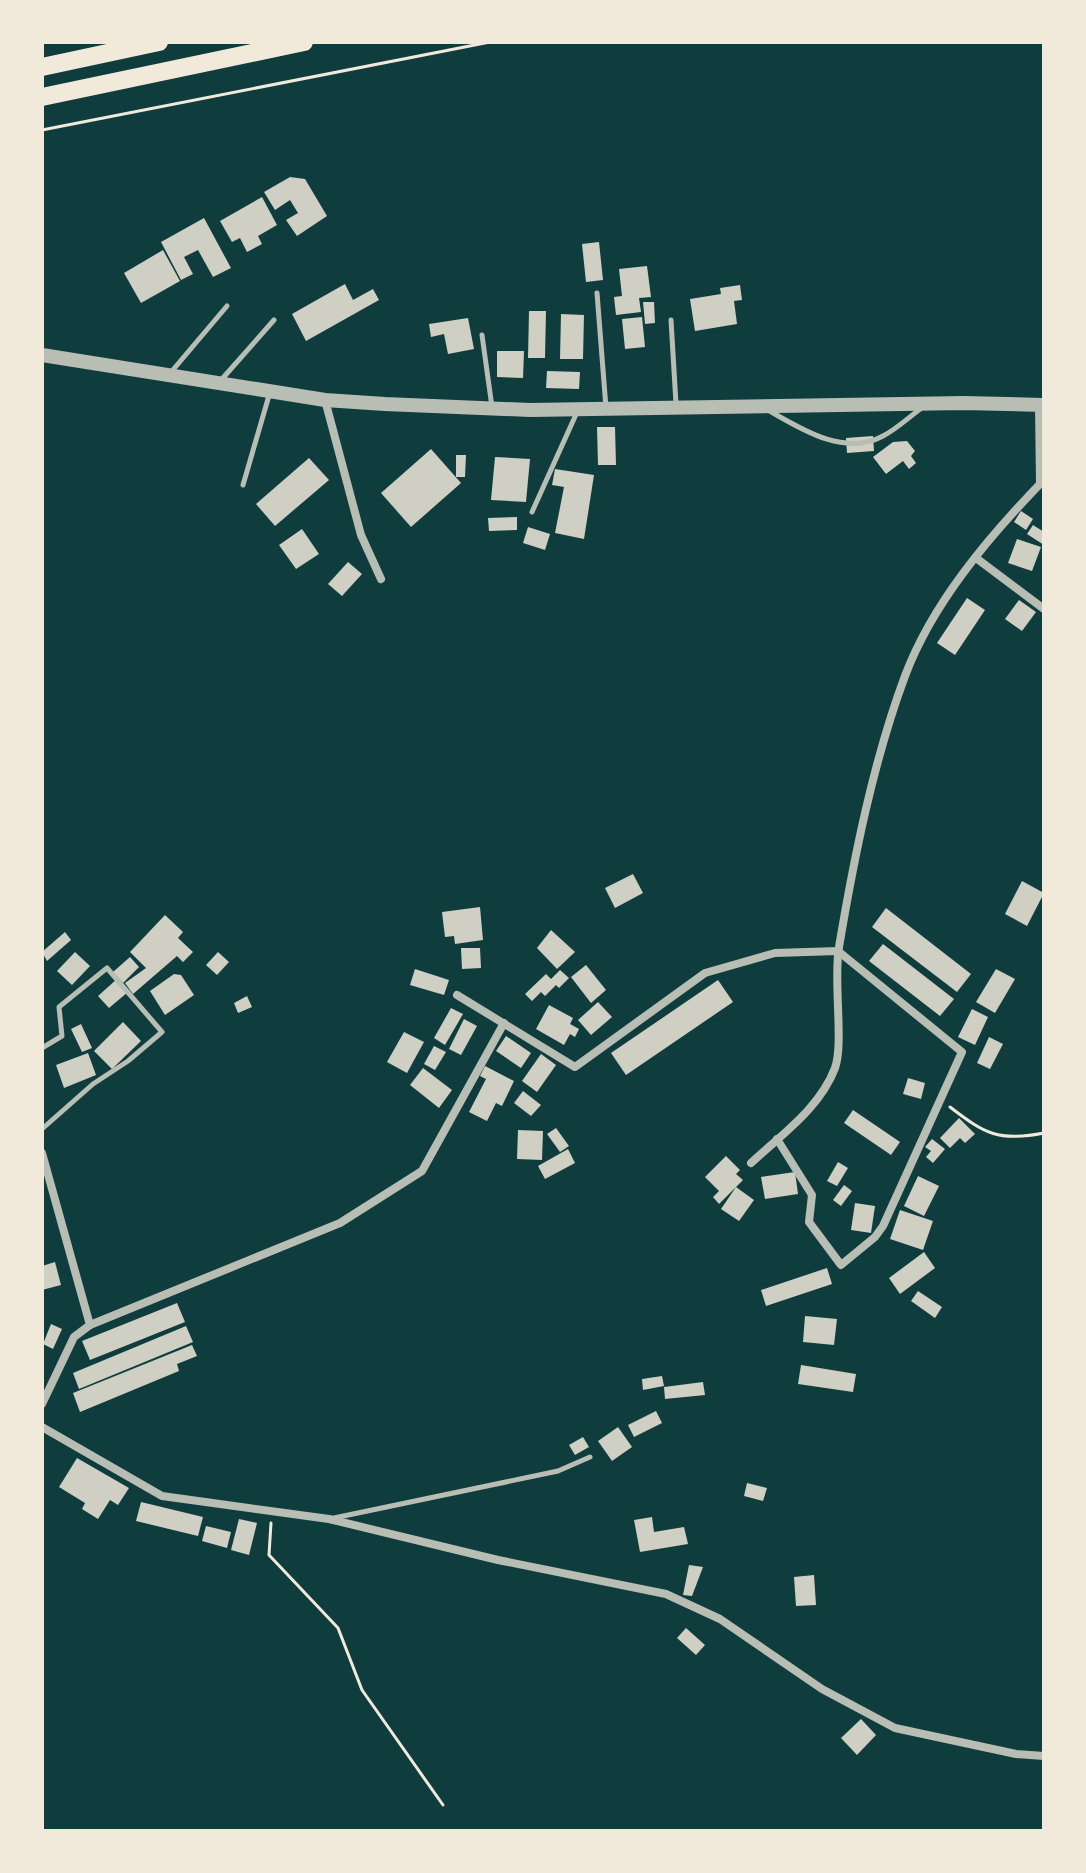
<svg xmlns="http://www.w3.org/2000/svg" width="1086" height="1873" viewBox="0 0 1086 1873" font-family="'PT Sans',sans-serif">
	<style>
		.building { fill: #cfcfc3 }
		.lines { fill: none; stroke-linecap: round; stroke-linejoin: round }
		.path { stroke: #f1e9da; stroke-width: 3 }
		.service { stroke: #b8beb3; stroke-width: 5 }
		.minor { stroke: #b8beb3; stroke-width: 8 }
		.tertiary { stroke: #b8beb3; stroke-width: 14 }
		.trunk { stroke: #f1e9da; stroke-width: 18 }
	</style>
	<rect width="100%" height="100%" fill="#0f3d3e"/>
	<g class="building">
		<path d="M290,177L305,179L327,216L297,236L286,220L298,213L290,200L275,210L264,192Z"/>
		<path d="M262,197L277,225L258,236L262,244L247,252L240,238L232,242L220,221Z"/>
		<path d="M204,218L231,268L213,277L198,250L184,257L193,274L181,280L161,242Z"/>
		<path d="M599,242L603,280L586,282L582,244Z"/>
		<path d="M163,250L180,281L141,303L124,273Z"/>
		<path d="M647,266L651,297L639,298L641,312L616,315L614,297L622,296L619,269Z"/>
		<path d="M345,284L353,300L373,289L379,300L306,341L292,314Z"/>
		<path d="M740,285L742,300L734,301L737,324L695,331L690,299L721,294L720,288Z"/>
		<path d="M643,302H654L655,323L645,324Z"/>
		<path d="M529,311H546L545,358H528Z"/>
		<path d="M561,314L584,315L583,359H560Z"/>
		<path d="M642,317L645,347L625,349L622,319Z"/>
		<path d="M468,318L474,349L448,354L444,334L431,337L429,324Z"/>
		<path d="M497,351H524L523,378L497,377Z"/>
		<path d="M547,371L580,372L579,389L546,388Z"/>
		<path d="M597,427H615L616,465H598Z"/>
		<path d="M873,436L874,451L847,453L846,438Z"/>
		<path d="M907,441L915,451L911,456L916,463L909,469L903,461L886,474L873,457L893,442Z"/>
		<path d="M431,449L461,483L411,527L381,493Z"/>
		<path d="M456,455H466L465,477H456Z"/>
		<path d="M495,457L530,459L526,502L491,500Z"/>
		<path d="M309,458L329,480L275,526L256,504Z"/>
		<path d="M555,469L594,475L584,539L555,533L564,487L552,485Z"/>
		<path d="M1021,511L1033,519L1026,530L1014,522Z"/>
		<path d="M517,517V530L489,531L488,518Z"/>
		<path d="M1033,525L1044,532V545L1027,534Z"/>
		<path d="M528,527L550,534L545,550L523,543Z"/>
		<path d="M302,529L319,554L296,569L279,545Z"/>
		<path d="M1017,539L1041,547L1032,571L1008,563Z"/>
		<path d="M348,562L362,574L342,596L328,584Z"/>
		<path d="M967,598L985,610L955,655L937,643Z"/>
		<path d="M1019,600L1036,612L1022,631L1005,619Z"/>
		<path d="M633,874L643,893L615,908L605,888Z"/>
		<path d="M1022,881L1044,893L1027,926L1005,914Z"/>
		<path d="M480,907L483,940L455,944L454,936L445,937L442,912Z"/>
		<path d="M886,908L971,974L957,992L872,927Z"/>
		<path d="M165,915L183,932L178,938L193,952L183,962L177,956L133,994L125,983L146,968L130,952Z"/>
		<path d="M551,930L575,952L557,969L537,948Z"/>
		<path d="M65,932L71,940L47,961L42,952Z"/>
		<path d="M883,944L954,999L940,1016L869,961Z"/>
		<path d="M461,948H480L481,968L462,969Z"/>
		<path d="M75,952L90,966L72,985L57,971Z"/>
		<path d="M218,952L229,962L217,975L206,965Z"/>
		<path d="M130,957L139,967L123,983L113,972Z"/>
		<path d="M586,965L606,990L591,1003L571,977Z"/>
		<path d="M415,969L449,980L444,995L410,985Z"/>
		<path d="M996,969L1015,979L995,1013L976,1002Z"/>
		<path d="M560,970L569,978L559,988L556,985L545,996L541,992L532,1001L525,994L546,974L551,979Z"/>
		<path d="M174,974L181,975L194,995L165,1015L150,991Z"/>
		<path d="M117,979L128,992L109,1008L98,996Z"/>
		<path d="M718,980L733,1002L626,1075L611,1053Z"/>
		<path d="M247,996L252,1007L238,1013L234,1003Z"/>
		<path d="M598,1002L612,1017L591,1035L578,1020Z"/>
		<path d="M549,1005L573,1018L570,1024L579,1029L575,1037L570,1034L564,1045L536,1029Z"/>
		<path d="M451,1008L463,1014L445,1045L434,1038Z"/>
		<path d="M972,1009L988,1017L975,1045L958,1037Z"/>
		<path d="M464,1019L477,1026L461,1055L449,1049Z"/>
		<path d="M123,1022L141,1041L112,1069L94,1051Z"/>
		<path d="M81,1024L92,1048L82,1052L71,1029Z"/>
		<path d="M404,1032L424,1042L407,1073L387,1062Z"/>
		<path d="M506,1036L531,1053L521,1068L496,1051Z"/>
		<path d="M989,1037L1003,1044L990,1069L977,1063Z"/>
		<path d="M434,1046L446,1052L435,1070L424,1064Z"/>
		<path d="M88,1053L96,1075L64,1088L56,1065Z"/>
		<path d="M541,1054L556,1065L537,1092L522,1081Z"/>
		<path d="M485,1066L514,1081L502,1106L496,1103L487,1121L469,1112L486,1079L480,1076Z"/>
		<path d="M423,1068L452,1090L439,1108L410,1085Z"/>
		<path d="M908,1078L925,1083L921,1099L903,1094Z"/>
		<path d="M523,1091L541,1105L531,1116L514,1103Z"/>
		<path d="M853,1110L900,1142L891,1155L844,1123Z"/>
		<path d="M959,1118L975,1134L965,1143L960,1138L950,1148L940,1138Z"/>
		<path d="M556,1128L569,1146L560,1152L547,1134Z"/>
		<path d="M518,1130L543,1131L542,1160L517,1159Z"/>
		<path d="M932,1139L945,1149L933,1163L926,1157L931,1151L925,1147Z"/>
		<path d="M568,1149L575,1163L545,1179L538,1166Z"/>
		<path d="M726,1156L740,1170L736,1174L743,1180L736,1187L754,1200L739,1221L721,1209L736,1187L719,1204L713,1197L719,1191L705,1177Z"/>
		<path d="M838,1162L848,1168L837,1186L827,1181Z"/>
		<path d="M795,1172L798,1194L765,1199L761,1177Z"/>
		<path d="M918,1176L939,1186L924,1216L904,1206Z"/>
		<path d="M844,1185L852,1191L841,1206L833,1200Z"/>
		<path d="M855,1203L875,1206L871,1233L851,1230Z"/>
		<path d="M900,1210L933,1221L923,1250L890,1239Z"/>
		<path d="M924,1252L935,1268L900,1294L889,1278Z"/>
		<path d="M55,1262L61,1285L42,1290V1266Z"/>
		<path d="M827,1268L832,1284L766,1306L761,1290Z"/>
		<path d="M918,1291L942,1307L935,1318L911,1301Z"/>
		<path d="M177,1303L185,1322L90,1360L82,1341Z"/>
		<path d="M805,1316L837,1319L834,1345L803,1342Z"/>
		<path d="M51,1324L62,1329L53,1349L43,1344Z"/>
		<path d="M186,1326L193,1342L79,1389L73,1373Z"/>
		<path d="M192,1345L197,1356L177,1364L179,1371L80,1412L73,1393Z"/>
		<path d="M801,1365L856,1374L853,1392L798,1384Z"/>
		<path d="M662,1376L664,1386L643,1390L642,1379Z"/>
		<path d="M703,1382L705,1395L665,1399L664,1387Z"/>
		<path d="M656,1411L662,1423L634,1437L628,1425Z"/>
		<path d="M618,1427L632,1447L612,1461L598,1441Z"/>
		<path d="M583,1437L589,1447L575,1455L569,1445Z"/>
		<path d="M77,1458L129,1488L118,1505L110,1500L98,1519L82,1509L85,1503L59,1487Z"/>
		<path d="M747,1483L767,1488L763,1501L744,1496Z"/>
		<path d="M141,1502L203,1517L198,1536L136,1521Z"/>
		<path d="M652,1517L654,1532L684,1527L688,1544L640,1552L634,1520Z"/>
		<path d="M239,1519L257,1523L249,1555L231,1550Z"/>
		<path d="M206,1526L231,1532L227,1548L202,1541Z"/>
		<path d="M689,1565L703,1567L692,1596L683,1595Z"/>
		<path d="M814,1575L816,1605L796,1606L794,1577Z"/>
		<path d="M686,1628L705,1645L696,1655L677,1638Z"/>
		<path d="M861,1719L876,1735L857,1755L841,1738Z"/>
	</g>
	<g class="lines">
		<g class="path">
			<path d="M42,130L490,42"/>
			<path d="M950,1107C985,1134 999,1142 1044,1133"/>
			<path d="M271,1523L269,1555L338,1628L362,1690L443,1805"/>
		</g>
		<g class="service">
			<path d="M597,293L606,408"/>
			<path d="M671,320L676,404"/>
			<path d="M482,335L492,407"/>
			<path d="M172,371L227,306"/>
			<path d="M222,379L274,320"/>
			<path d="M768,410C801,429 844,457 883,436C897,429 910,416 923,407"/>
			<path d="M243,485L270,392"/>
			<path d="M532,512L578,410"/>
			<path d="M42,1048L62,1036L59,1007L107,968L162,1032L128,1061L93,1084L42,1129"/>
			<path d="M334,1518L558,1471L590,1457"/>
		</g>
		<g class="minor">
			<path d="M325,400L361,535L381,579"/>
			<path d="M976,558L1044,609"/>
			<path d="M457,995L575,1067L705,973L775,953L838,951L962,1052L883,1226L875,1237L841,1265L809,1222L812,1195L777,1139"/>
			<path d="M42,1153L90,1325L74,1337L42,1404"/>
			<path d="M751,1163C781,1135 820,1108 835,1068C844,1044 833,978 839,947C854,858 873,762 905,676C932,604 987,539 1040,484L1039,405"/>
			<path d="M90,1325L340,1223L422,1171L504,1023"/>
			<path d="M42,1427L162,1496L329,1519L498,1560L666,1594L720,1619L822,1689L895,1728L1016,1754L1044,1756"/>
		</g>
		<path class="tertiary" d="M42,355L325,400L385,404L530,410L964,403L1044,405"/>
		<g class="trunk">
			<path d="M42,67L159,42"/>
			<path d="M42,97L304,42"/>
		</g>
	</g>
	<rect width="1086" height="1873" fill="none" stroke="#f1e9da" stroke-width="88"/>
</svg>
